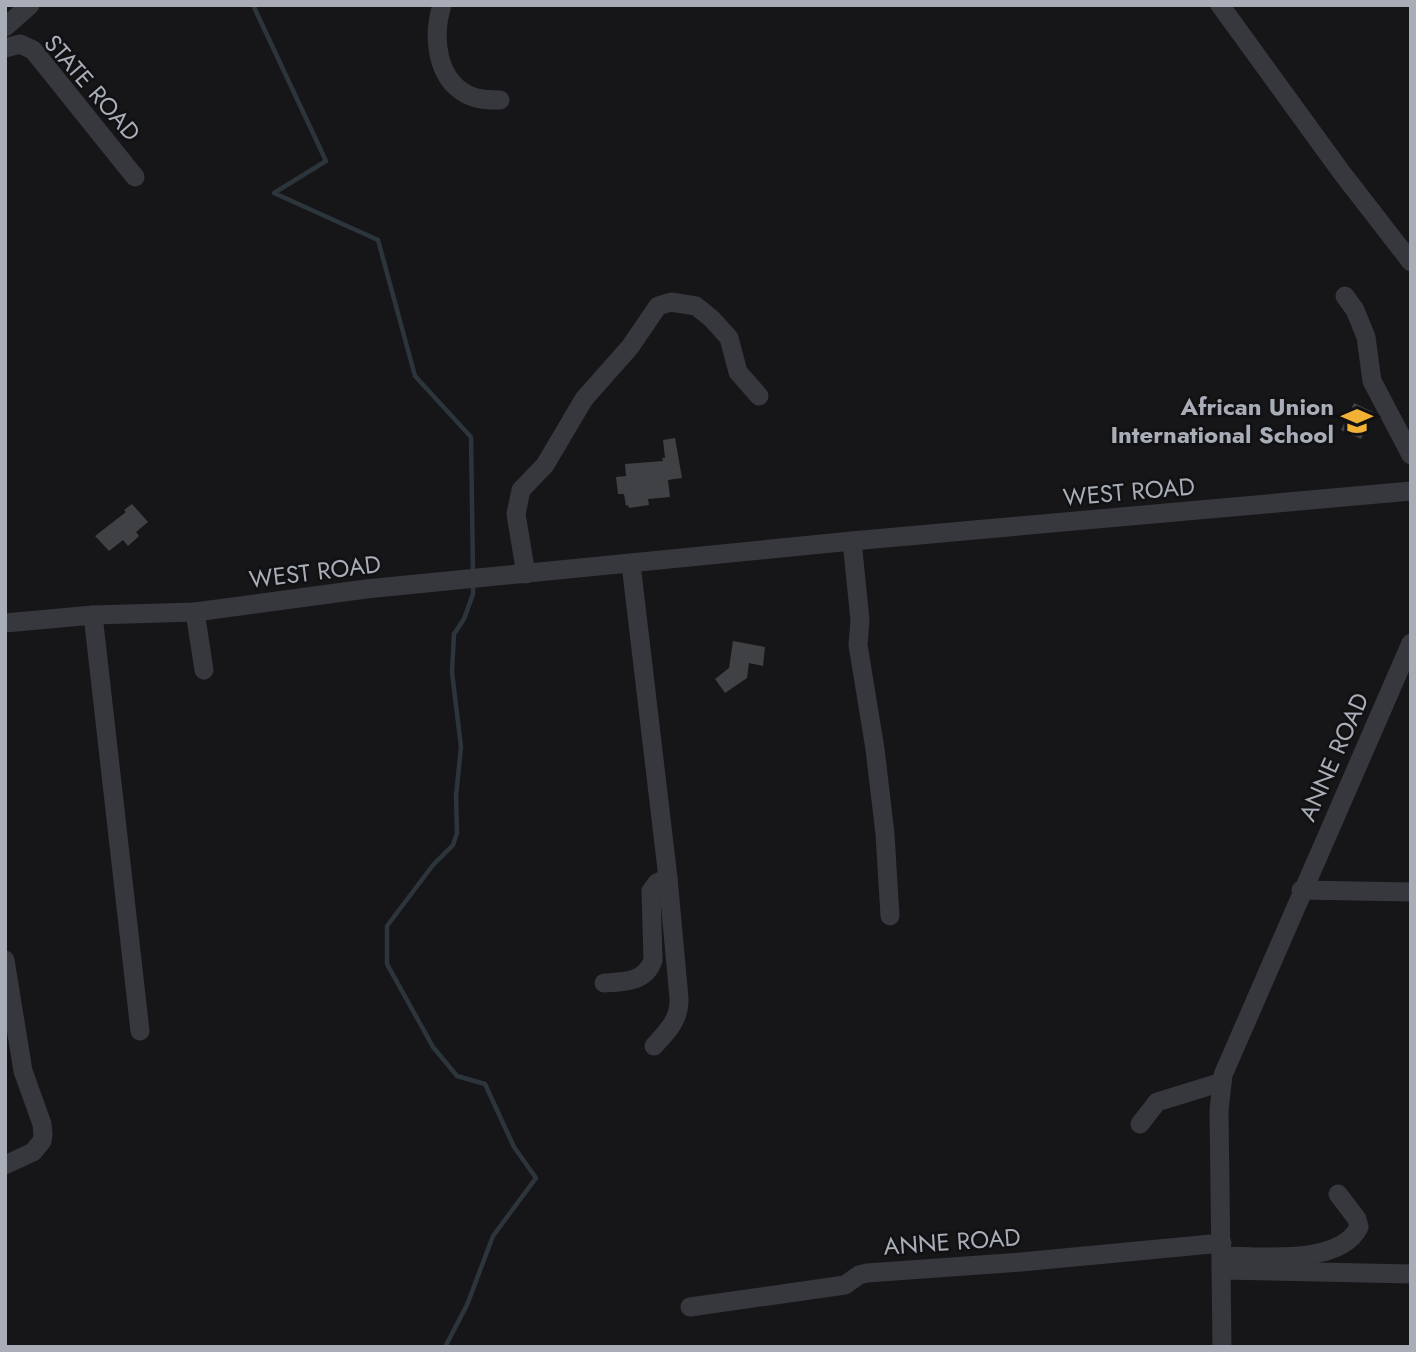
<svg xmlns="http://www.w3.org/2000/svg" width="1416" height="1352" viewBox="0 0 1416 1352" font-family="Jost,sans-serif">
	<style>
		.lines { fill: none; stroke-linecap: round; stroke-linejoin: round }
		.stream { stroke: #2c353c; stroke-width: 4.5 }
		.building { fill: #404145 }
		.minor { stroke: #37383d; stroke-width: 19 }
		.labels { text-anchor: middle; stroke-width: 5; stroke-linejoin: round; paint-order: stroke }
		.street-label { font-size: 24px; fill: #a8adb8; stroke: #111113 }
		.poi-label { font-size: 24px; font-weight: bold; fill: #a8adb8; stroke: #111113; text-anchor: end }
	</style>
	<rect width="100%" height="100%" fill="#161618"/>
	<g class="lines">
		<g class="stream">
			<path d="M253,5L326,161L274,193L378,240L415,376L471,437L473,572"/>
			<path d="M445,1347L467,1305L493,1236L536,1178L514,1147L485,1084L457,1076L433,1047L387,964V926L433,865L453,845L457,833L456,796L461,747L452,672L454,634L464,619L473,594V585"/>
		</g>
	</g>
	<g class="building">
		<path d="M1354,403L1373,412L1361,439L1341,430Z"/>
		<path d="M675,438L682,478L668,480L670,497L648,499L649,505L629,508L628,505L626,506L624,494H618L616,477L626,476L625,464L663,461L662,458H665L663,440Z"/>
		<path d="M132,504L148,522L136,532L139,536L128,546L123,540L109,551L95,536L126,512L124,510Z"/>
		<path d="M733,641L765,647L763,666L749,663L747,678L725,693L715,679L729,668Z"/>
	</g>
	<g class="lines">
		<g class="minor">
			<path d="M442,5C432,38 436,83 473,97C481,100 491,100 500,100"/>
			<path d="M1220,5L1342,173L1411,262"/>
			<path d="M5,27L30,5"/>
			<path d="M5,48L20,44L33,50L135,177"/>
			<path d="M1345,296L1355,310L1366,337L1372,381L1411,455"/>
			<path d="M852,541L860,620L858,645L875,749L885,834L890,916"/>
			<path d="M631,564L668,878L679,998C680,1019 668,1031 654,1046"/>
			<path d="M526,574L516,514L521,490L545,465L584,399L630,347L658,306L671,302L696,306L712,319L729,338L738,372L759,396"/>
			<path d="M195,612L204,670"/>
			<path d="M93,615L140,1031"/>
			<path d="M5,623L93,615L195,612L366,589L852,541L1411,491"/>
			<path d="M1301,890L1411,892"/>
			<path d="M5,960L23,1071L42,1124L43,1135L42,1141L33,1152L5,1165"/>
			<path d="M604,983C624,982 646,982 653,960L651,891L657,883L668,878"/>
			<path d="M1140,1124L1157,1102L1222,1082"/>
			<path d="M1222,1256C1260,1256 1340,1266 1359,1227L1357,1219L1338,1194"/>
			<path d="M1223,1270L1411,1274"/>
			<path d="M690,1307L845,1285L859,1275L867,1273L1021,1262L1222,1243"/>
			<path d="M1222,1347L1219,1110L1223,1075L1411,643"/>
		</g>
	</g>
	<defs>
		<g id="school-bare" transform="scale(2.415)"><path d="M0-5L7-2L0 1L-7-2ZM-4 1L0 2.5L4 1V4Q0 6-4 4Z" fill="#f2b134" stroke="#111113" stroke-width="2.5" paint-order="stroke"/></g>
	</defs>
	<g fill-rule="evenodd">
		<use href="#school-bare" x="1357" y="421"/>
	</g>
	<g class="labels">
		<g class="street-label">
			<text transform="translate(92 88) rotate(49)" y="8">STATE ROAD</text>
			<text transform="translate(1129 492) rotate(-5)" y="8">WEST ROAD</text>
			<text transform="translate(315 572) rotate(-7)" y="8">WEST ROAD</text>
			<text transform="translate(1334 757) rotate(-66)" y="8">ANNE ROAD</text>
			<text transform="translate(952 1242) rotate(-4)" y="8">ANNE ROAD</text>
		</g>
		<g class="poi-label">
			<text x="1334" y="415">African Union<tspan x="1334" dy="28">International School</tspan></text>
		</g>
	</g>
	<rect width="1416" height="1352" fill="none" stroke="#a8adb8" stroke-width="14"/>
</svg>
